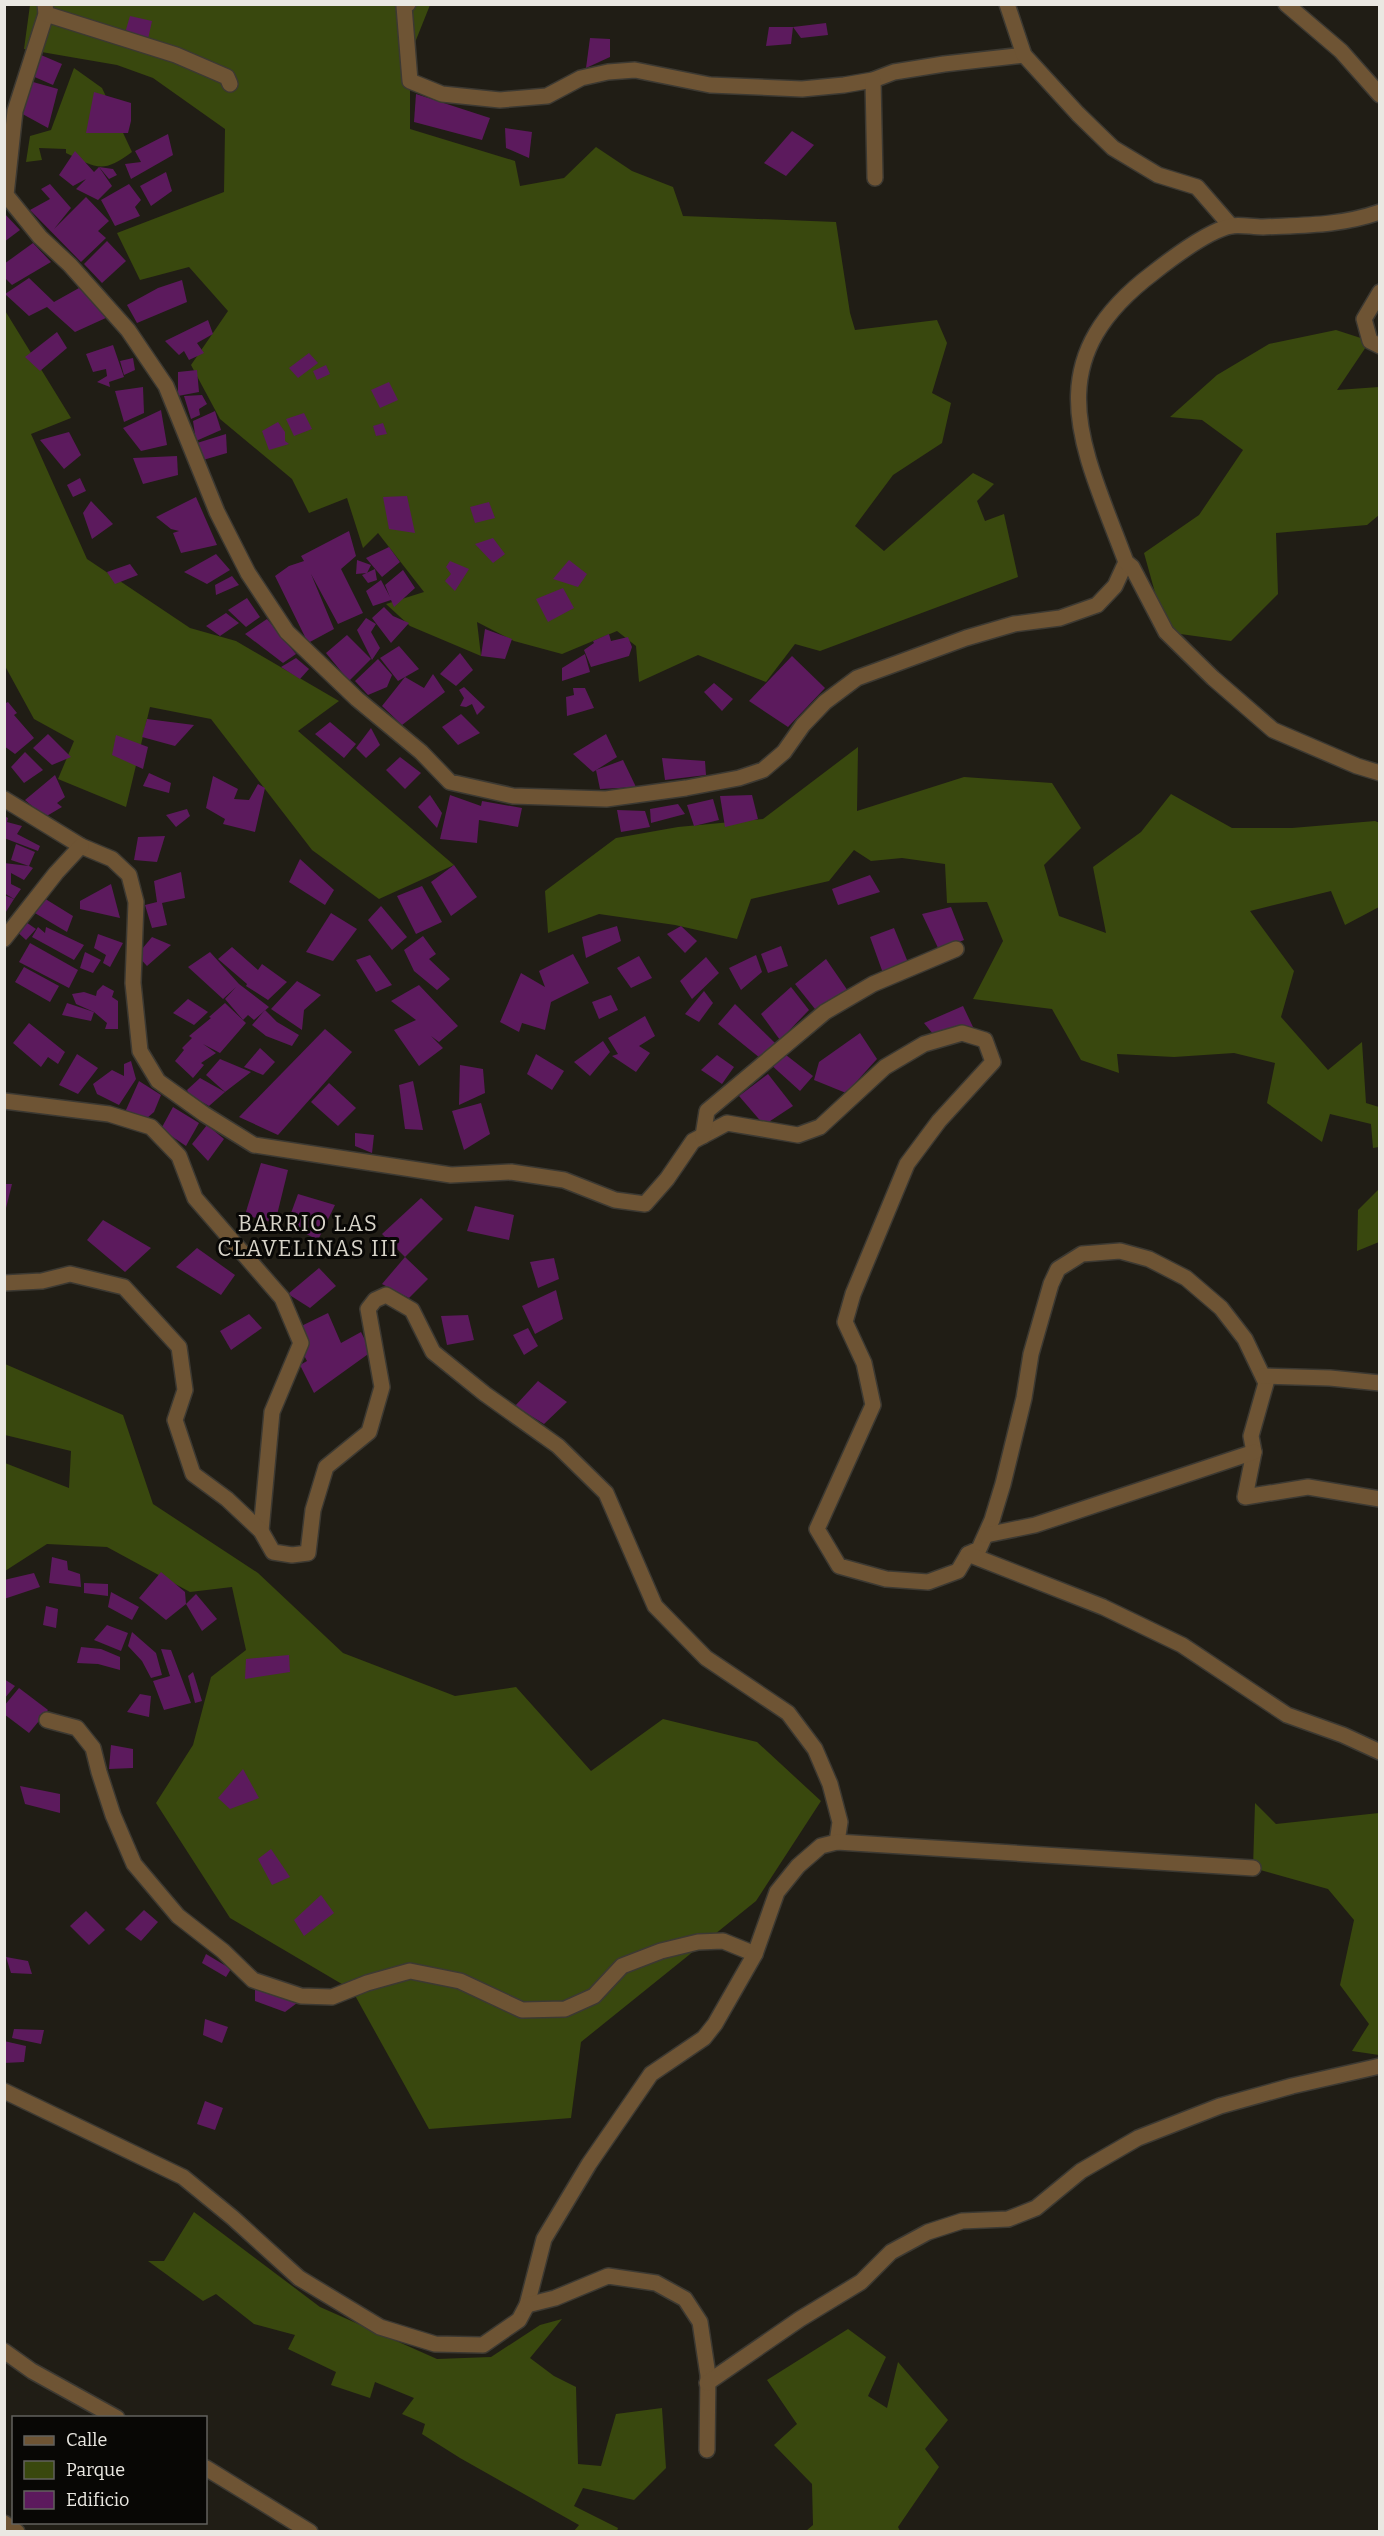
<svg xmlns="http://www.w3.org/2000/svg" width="1384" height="2536" viewBox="0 0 1384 2536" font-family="Bitter,serif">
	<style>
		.green { fill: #39480e }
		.building { fill: #5c1a5d }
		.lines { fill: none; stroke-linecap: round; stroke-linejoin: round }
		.street-casing { stroke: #3c3932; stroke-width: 18 }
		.street { stroke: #6e5434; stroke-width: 15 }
		.labels { text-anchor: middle; stroke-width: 6; stroke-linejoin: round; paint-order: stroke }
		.neighbourhood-label { font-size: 22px; letter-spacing: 1.5px; fill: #d8d4c9; stroke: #080705 }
	</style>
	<rect width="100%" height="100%" fill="#201d15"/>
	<g class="green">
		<path d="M30,5H430L410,55V129L515,161L520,186L564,178L596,147L632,171L673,187L683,216L836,222L850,313L855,330L937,320L947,343L932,393L951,403L942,443L893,475L855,526L884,551L973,473L994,484L977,501L985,521L1004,514L1018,577L820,651L795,644L766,682L698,655L639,682L636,646L617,631L562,654L514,641L477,622L481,656L410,626L386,604L424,592L378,533L363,548L347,498L309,513L292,479L220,419L191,365L228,311L189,267L140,280L117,233L224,192L225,129L153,78L117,65L24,49Z"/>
		<path d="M74,68L102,88L132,152C103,174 96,168 66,153V149L39,148L42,160L26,162L30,136L51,130Z"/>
		<path d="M4,309L71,418L31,434L87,559L190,628L236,641L339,701L298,731L454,865L379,899L312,850L211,719L150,707L126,807L58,779L74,741L34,719L5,666Z"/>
		<path d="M1336,330L1370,341L1337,390L1379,387V515L1367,525L1276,533L1278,594L1231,641L1166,632L1144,553L1199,515L1243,450L1202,420L1170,417L1217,375L1269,344Z"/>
		<path d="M858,747L857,811L964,777L1052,783L1081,828L1044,865L1059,916L1106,933L1093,867L1141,832L1171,794L1232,828H1292L1375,821L1380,823L1379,907L1345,925L1331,891L1250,911L1294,971L1281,1017L1328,1070L1362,1042L1366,1103L1379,1107V1147L1373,1148L1371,1124L1330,1114L1322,1142L1267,1103L1275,1063L1234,1053L1174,1057L1117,1054L1119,1073L1081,1060L1052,1009L973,999L1003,941L987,902L947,903L945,864L902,858L871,861L854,850L829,881L751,899L737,939L675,925L599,914L548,933L545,891L616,838L678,827L763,819Z"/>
		<path d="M1379,1189V1242L1357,1251L1358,1210Z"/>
		<path d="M5,1364L123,1415L153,1504L258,1573L343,1653L455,1696L516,1687L591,1771L663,1719L757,1742L821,1801L756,1901L581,2042L571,2118L429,2129L352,1990L230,1918L156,1803L193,1745L211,1677L246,1650L232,1587L190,1592L107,1547L47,1544L5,1571V1463L69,1488L71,1451L5,1435Z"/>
		<path d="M1255,1803L1276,1824L1379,1813V2055L1352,2051L1369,2024L1340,1985L1354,1920L1328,1889L1253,1868Z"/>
		<path d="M194,2212L320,2307L437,2359L491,2357L540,2325L562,2319L530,2358L554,2376L576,2387L578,2464L601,2466L616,2414L662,2408L666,2468L634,2500L583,2488L574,2506L618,2528L617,2531H574L579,2525L460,2458L422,2434L425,2424L402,2414L414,2398L375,2382L370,2398L331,2385L336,2372L288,2349L295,2335L254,2324L216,2294L203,2301L148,2261H164Z"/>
		<path d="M848,2329L886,2357L868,2396L887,2408L898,2362L948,2420L925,2449L939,2467L898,2527L900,2531H806L813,2525L812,2484L774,2445L797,2424L767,2380Z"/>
	</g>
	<g class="building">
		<path d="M130,16L152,21L148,39L125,33Z"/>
		<path d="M826,23L828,35L801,38L793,27Z"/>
		<path d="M769,27H793L791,44L766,46Z"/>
		<path d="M590,38L610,39V57L586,68Z"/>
		<path d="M41,55L62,64L53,85L30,75Z"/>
		<path d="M33,82L58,89L48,128L17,111Z"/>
		<path d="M94,92L131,103V121L128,133H86Z"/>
		<path d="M416,94L490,118L482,140L414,122Z"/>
		<path d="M505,128L532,132L529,158L506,148Z"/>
		<path d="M792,131L814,145L786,176L764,163Z"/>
		<path d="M168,134L173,155L131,179L125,164L141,162L135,151Z"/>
		<path d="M75,151L94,172L99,167L112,186L98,200L76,189L86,179L73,186L59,175Z"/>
		<path d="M99,167L113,169L117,175L109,179Z"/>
		<path d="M166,172L172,191L151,206L140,186Z"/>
		<path d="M50,184L71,208L54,229L86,197L109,221L98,231L106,238L81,262L30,210L50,199L41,189Z"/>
		<path d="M129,184L141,200L135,207L140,216L115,226L101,200Z"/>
		<path d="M4,213L20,230L4,242Z"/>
		<path d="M107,241L126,261L102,283L84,264Z"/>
		<path d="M33,243L51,262L12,285L4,277V264Z"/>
		<path d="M29,278L54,302L79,288L108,317L75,332L47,307L29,316L5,294Z"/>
		<path d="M182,280L187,302L137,323L127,305L158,288Z"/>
		<path d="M208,320L213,334L197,343L204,353L189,360L184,351L179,355L165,341Z"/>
		<path d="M57,332L67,348L40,371L25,357Z"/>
		<path d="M113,345L124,377L109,382L110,387L97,382L107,376L106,369L93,372L86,354Z"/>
		<path d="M309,353L318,363L298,378L289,368Z"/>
		<path d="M133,358L135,370L124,375L120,361Z"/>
		<path d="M326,365L330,374L317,380L313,371Z"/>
		<path d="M197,370L199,392L178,396V372Z"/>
		<path d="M389,382L398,400L380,408L371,390Z"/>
		<path d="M143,387L144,413L124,422L115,391Z"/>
		<path d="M202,395L207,404L199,409L200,415L191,419L184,396Z"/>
		<path d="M161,410L167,445L141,451L123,428Z"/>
		<path d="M215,411L221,430L196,441L193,421Z"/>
		<path d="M304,413L312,429L294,436L286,419Z"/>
		<path d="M278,422L285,432V441L289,444L269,450L262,431Z"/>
		<path d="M383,423L387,434L376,436L373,426Z"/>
		<path d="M69,432L81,455L64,469L40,440Z"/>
		<path d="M226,434L227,453L203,460L197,443Z"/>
		<path d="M177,456L178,475L143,484L133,458Z"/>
		<path d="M80,478L86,491L73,497L67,485Z"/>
		<path d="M407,496L415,533L389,529L383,497Z"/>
		<path d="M196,497L217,545L181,553L173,533L179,531L171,529L156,517Z"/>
		<path d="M91,501L113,524L92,539L83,513Z"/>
		<path d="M489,502L495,518L475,523L470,507Z"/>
		<path d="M349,531L356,556L341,569L363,613L338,624L311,574L334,629L308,643L275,576L289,566L304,561L301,556Z"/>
		<path d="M493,538L505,554L493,563L475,544Z"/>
		<path d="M389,547L400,562L382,577L366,558Z"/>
		<path d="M216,554L230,570L207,584L184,572Z"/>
		<path d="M357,560L371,565L367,573L356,574Z"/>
		<path d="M569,560L587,574L578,587L553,579Z"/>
		<path d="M450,561L469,569L455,591L445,581L451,574L446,567Z"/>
		<path d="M130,564L138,575L115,584L107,572Z"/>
		<path d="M375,569L377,580L368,583L362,575Z"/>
		<path d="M403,570L415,588L394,607L391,600L373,606L366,591L381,580L390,597L385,585Z"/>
		<path d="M232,576L239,585L216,595L215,585Z"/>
		<path d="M563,588L574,608L548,622L536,599Z"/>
		<path d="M247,598L260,617L246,627L228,610Z"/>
		<path d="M384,607L393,616L409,623L391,643L372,618Z"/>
		<path d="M226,613L239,623L220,636L206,626Z"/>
		<path d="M366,618L376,624L371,632L380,648L372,660L357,630Z"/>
		<path d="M267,619L296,654L283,663L245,634Z"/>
		<path d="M485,629L512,639L505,659L481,656Z"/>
		<path d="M609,634L611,641L628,637L632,647L629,656L591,667L584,650L594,643L593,641Z"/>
		<path d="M347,635L371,659L349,681L326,653Z"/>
		<path d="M399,646L419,669L398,681L380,658Z"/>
		<path d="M460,653L473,670L456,686L440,674Z"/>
		<path d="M585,654L590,672L562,681V668Z"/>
		<path d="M792,656L825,688L788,727L749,701Z"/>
		<path d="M296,658L309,669L300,679L281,667Z"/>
		<path d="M378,659L392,675L387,687L368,695L355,681Z"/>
		<path d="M433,674L445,692L402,725L382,706L405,677L424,688Z"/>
		<path d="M714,683L733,699L722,711L704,692Z"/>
		<path d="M464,687L485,707L477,715L472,704L466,707L460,706L464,698L459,690Z"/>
		<path d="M573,688H585L594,708L567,716L566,697L574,695Z"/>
		<path d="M8,702L17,713L14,715L34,738L15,754L4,746V704Z"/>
		<path d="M461,714L480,733L458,745L442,727Z"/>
		<path d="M147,719L194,725L175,746L142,737Z"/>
		<path d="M330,722L356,744L344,758L315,734Z"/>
		<path d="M371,728L380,745L366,758L356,748Z"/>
		<path d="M48,734L71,757L52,765L33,748Z"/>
		<path d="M606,734L617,757L593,772L573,754Z"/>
		<path d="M116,735L148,747L143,769L112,755Z"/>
		<path d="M25,752L43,770L24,783L11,767Z"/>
		<path d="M400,757L421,773L405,789L386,770Z"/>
		<path d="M662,758L705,761L706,775L665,780Z"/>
		<path d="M623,760L636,787L600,789L596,770Z"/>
		<path d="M149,773L171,783L169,793L143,786Z"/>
		<path d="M55,775L65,797L57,803L62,807L45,817L25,800Z"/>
		<path d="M213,776L238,789L234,799L249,800L258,784L265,788L255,832L223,824L225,819L206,808Z"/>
		<path d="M430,795L442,813L437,828L418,807Z"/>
		<path d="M450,795L481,806L482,801L522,808L518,827L479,820L477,843L440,839Z"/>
		<path d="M752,795L758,819L725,827L720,796Z"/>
		<path d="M713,799L719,820L694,826L687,805Z"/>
		<path d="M678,804L685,814L651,823L650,809Z"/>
		<path d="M187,809L190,816L176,827L166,815Z"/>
		<path d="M617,810L645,811L650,827L621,832Z"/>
		<path d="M4,816L8,818L7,822L22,826L17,834L40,846L38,851L4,838Z"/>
		<path d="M165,836L157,862L134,860L138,837Z"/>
		<path d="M16,844L35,852L29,866L33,868L24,880L11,873V884L21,889L14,899L4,893V863L29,866L11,860Z"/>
		<path d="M300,859L334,890L325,905L289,882Z"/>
		<path d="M454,865L477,897L451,916L431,882Z"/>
		<path d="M181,872L185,898L162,903L167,925L152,928L145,905L157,902L154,881Z"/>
		<path d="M870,875L880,892L838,905L832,889Z"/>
		<path d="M111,884L120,918L80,909V901Z"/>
		<path d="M422,886L442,922L416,934L397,896Z"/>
		<path d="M4,895L14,899L4,915Z"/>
		<path d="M39,895L73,916L67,932L28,909Z"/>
		<path d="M381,906L407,937L392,950L368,920Z"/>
		<path d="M951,907L964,940L939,950L922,914Z"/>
		<path d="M331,913L357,929L333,961L306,952Z"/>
		<path d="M20,918L36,929L26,940L14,929Z"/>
		<path d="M617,926L621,941L586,958L582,937Z"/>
		<path d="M681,926L697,941L685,953L667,934Z"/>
		<path d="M38,927L45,933L46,927L84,945L74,960L32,937Z"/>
		<path d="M894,928L909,965L884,976L870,937Z"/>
		<path d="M98,934L123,943L110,967L103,963L106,955L94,948Z"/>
		<path d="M423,936L436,954L429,959L450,979L437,990L414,971L404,950Z"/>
		<path d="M152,937L171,945L147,966L137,955Z"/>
		<path d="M30,943L78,970L69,988L19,962Z"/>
		<path d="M781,946L788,966L768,973L761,954Z"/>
		<path d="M232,947L258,970L262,964L287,982L268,1000L246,986L247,984L218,959Z"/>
		<path d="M85,952L101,960L93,973L80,968Z"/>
		<path d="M210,952L239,984L269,1007L254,1020L248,1015L243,1020L225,999L236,987L223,999L188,967Z"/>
		<path d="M573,954L589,983L551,1002L545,1030L522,1023L519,1032L500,1022L521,973L545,987L539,971Z"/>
		<path d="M370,955L392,985L376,992L356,960Z"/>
		<path d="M756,955L762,972L741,990L729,968Z"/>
		<path d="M639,956L652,978L631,988L617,968Z"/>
		<path d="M706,957L719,973L692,999L680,981Z"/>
		<path d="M826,959L848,991L819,1014L795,984Z"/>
		<path d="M24,967L59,986L50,1002L15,982Z"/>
		<path d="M297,981L321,995L304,1010L302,1030L271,1009Z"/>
		<path d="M103,985L114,991L112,997L118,1001V1029H105L107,1023L94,1012L76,1004L72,994L84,992L96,996L97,991Z"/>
		<path d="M419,985L458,1026L439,1042L431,1036L443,1048L419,1066L394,1030L416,1020L391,1001Z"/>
		<path d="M791,987L809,1010L780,1040L761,1014Z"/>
		<path d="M704,991L713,1003L699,1022L685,1014Z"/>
		<path d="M611,995L618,1010L599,1019L592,1002Z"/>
		<path d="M188,999L208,1012L194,1025L173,1013Z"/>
		<path d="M67,1003L94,1012L91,1021L62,1015Z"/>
		<path d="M225,1003L246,1023L220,1053L203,1044L216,1053L201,1063L204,1065L193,1078L175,1061L184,1050L182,1048L192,1038L189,1036L211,1018L209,1017Z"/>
		<path d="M735,1004L775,1043L760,1058L718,1024Z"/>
		<path d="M963,1006L973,1027L938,1040L924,1023Z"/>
		<path d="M265,1010L277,1022L299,1035L292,1046L266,1036L252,1025Z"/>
		<path d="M645,1016L655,1036L639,1046L650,1053L636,1072L612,1056L618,1054L608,1038Z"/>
		<path d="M29,1023L65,1052L58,1064L48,1057L41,1067L13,1043Z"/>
		<path d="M325,1029L352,1052L278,1135L239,1117Z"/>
		<path d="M860,1033L877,1059L846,1093L814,1080L819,1062Z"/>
		<path d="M603,1041L610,1052L590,1076L574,1062Z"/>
		<path d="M260,1048L275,1062L263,1075L244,1067Z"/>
		<path d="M77,1054L98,1068L78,1094L59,1085Z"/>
		<path d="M536,1054L564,1071L552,1090L527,1074Z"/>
		<path d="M717,1055L734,1067L722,1084L701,1070Z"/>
		<path d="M786,1055L813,1076L800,1091L769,1063Z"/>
		<path d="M220,1059L251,1072L225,1092L206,1075Z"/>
		<path d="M131,1061L136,1079L119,1105L97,1094L93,1084L112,1070L124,1076V1064Z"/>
		<path d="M460,1065L483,1069L485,1093L459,1105Z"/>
		<path d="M768,1074L793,1106L764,1125L739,1096Z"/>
		<path d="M200,1078L225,1092L209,1106L190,1095L187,1090Z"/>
		<path d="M139,1081L161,1095L154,1112L140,1124L121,1121Z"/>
		<path d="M413,1081L423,1130L405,1129L399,1085Z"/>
		<path d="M329,1083L356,1108L338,1126L311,1102Z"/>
		<path d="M481,1103L490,1134L464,1150L452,1111Z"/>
		<path d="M173,1107L199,1123L186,1146L161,1129Z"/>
		<path d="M207,1125L224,1139L208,1161L192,1144Z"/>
		<path d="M355,1133L374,1135L372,1153L355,1146Z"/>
		<path d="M261,1163L288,1170L275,1223L245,1215Z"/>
		<path d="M4,1184H12L5,1212H4Z"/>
		<path d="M298,1194L335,1205L318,1240L287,1224Z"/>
		<path d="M421,1198L443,1219L405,1257L382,1234Z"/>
		<path d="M475,1206L514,1215L509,1240L467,1231Z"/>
		<path d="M103,1220L151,1248L125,1272L87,1240Z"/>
		<path d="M197,1248L235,1275L221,1295L176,1267Z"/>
		<path d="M405,1257L428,1279L409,1298L382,1284Z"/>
		<path d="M554,1258L559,1279L538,1288L530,1262Z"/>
		<path d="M319,1268L336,1286L310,1308L288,1294Z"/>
		<path d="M556,1290L563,1319L535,1334L522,1306Z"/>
		<path d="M328,1313L341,1343L361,1332L371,1352L314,1393L300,1365L307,1361L291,1331Z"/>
		<path d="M249,1314L262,1328L231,1350L220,1331Z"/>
		<path d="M468,1315L474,1340L447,1345L441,1316Z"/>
		<path d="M528,1328L538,1346L524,1355L513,1335Z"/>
		<path d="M538,1381L567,1402L544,1424L515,1406Z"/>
		<path d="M52,1557L67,1561L68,1570L80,1574L81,1587L49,1583Z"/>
		<path d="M161,1572L185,1592L186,1604L166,1620L139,1598Z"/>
		<path d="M34,1573L40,1587L4,1599V1580Z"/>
		<path d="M84,1583L108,1584V1596L84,1593Z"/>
		<path d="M111,1592L139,1607L132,1620L108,1607Z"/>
		<path d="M196,1594L217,1619L202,1631L186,1604Z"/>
		<path d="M46,1606L58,1609L56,1628L43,1625Z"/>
		<path d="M107,1625L128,1633L121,1651L94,1640Z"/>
		<path d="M132,1632L156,1653L162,1675L151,1678L142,1661L128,1646Z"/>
		<path d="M81,1647L101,1649L120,1657V1670L98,1664L77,1663Z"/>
		<path d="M161,1649L171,1650L191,1703L164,1710L153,1681L170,1676Z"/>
		<path d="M289,1655L290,1672L245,1679L246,1659Z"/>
		<path d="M193,1672L202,1701L195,1703L188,1676Z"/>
		<path d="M4,1679L15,1686L4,1699Z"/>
		<path d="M19,1688L48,1710L29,1733L4,1714V1706Z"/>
		<path d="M140,1694L151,1696L149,1717L127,1712Z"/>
		<path d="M111,1745L133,1749V1768L109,1769Z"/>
		<path d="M243,1769L259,1798L230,1809L218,1798Z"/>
		<path d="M20,1786L60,1794V1813L25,1804Z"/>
		<path d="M271,1849L290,1877L272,1885L258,1859Z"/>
		<path d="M321,1895L334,1913L304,1936L294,1920Z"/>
		<path d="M144,1910L158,1922L141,1941L125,1929Z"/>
		<path d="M86,1911L105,1930L89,1945L70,1926Z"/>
		<path d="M206,1954L231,1969L226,1977L202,1963Z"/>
		<path d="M6,1957L28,1961L32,1974L11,1973Z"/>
		<path d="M255,1989L297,2003L285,2012L255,2001Z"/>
		<path d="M205,2019L228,2027L222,2043L203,2035Z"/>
		<path d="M14,2029L44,2030L41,2044L12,2038Z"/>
		<path d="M4,2041L26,2046L24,2062L4,2063Z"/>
		<path d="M205,2101L223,2108L215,2130L197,2124Z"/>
	</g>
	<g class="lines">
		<g class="street-casing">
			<g id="street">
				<path d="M45,4L46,14L15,111L6,195L40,237L70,265L128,330L166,386L217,512L248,573L287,632L357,699L421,752L450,782L513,796L606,799L686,788L739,778L763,770L784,752L803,725L825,702L857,678L966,638L1014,624L1060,618L1097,605L1115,586L1126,562"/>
				<path d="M408,4L404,6L410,81L442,94L500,100L547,96L581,78L608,72L635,70L710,85L802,89L844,85L873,80L894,72L944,64L1024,55"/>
				<path d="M1007,4L1024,55L1078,114L1113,148L1158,175L1197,187L1231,226"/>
				<path d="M1286,4L1341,51L1380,95"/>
				<path d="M46,14L176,55L227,77L230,84"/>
				<path d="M873,80L875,178"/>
				<path d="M1380,212C1339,226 1305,225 1263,227C1252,227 1240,224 1231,226C1207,231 1172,258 1153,273C1034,363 1083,447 1126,562L1132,567L1166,632L1213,678L1273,730L1357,766L1380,773"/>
				<path d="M1380,292L1364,319L1370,341L1380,346"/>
				<path d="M4,799L81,846L112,859L129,875L136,902L133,983L140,1051L158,1081L204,1114L254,1145L451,1175L511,1172L564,1180L615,1200L645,1204L667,1179L693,1141L727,1123L798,1135L820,1127L885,1067L924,1044L962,1033L985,1040L993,1062L939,1121L907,1164L853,1294L845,1322L864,1363L873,1405L817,1529L839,1566L886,1579L928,1582L958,1571L968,1554L979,1549L992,1520L1003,1484L1024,1398L1031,1354L1051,1284L1058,1269L1082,1254L1120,1251L1149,1259L1186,1278L1221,1308L1245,1339L1266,1383L1251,1436L1254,1452L1245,1497L1308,1487L1380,1499"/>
				<path d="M4,939L56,873L81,846"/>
				<path d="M4,1101L109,1114L151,1127L179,1156L195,1198L282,1298L301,1343L272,1412L261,1531"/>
				<path d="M703,1136L707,1111L825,1012L873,984L956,949"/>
				<path d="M4,1283L42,1281L70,1274L124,1287L179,1347L185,1390L175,1420L193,1474L227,1499L261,1531L273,1552L292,1555L308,1553L313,1510L326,1467L369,1432L382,1387L368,1309L375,1300L386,1295L412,1310L433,1352L485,1394L558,1446L606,1493L655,1606L706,1658L788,1713L815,1749L830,1784L840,1822L837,1842"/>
				<path d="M1263,1376L1330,1378L1380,1383"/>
				<path d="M986,1535L1035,1525L1254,1452"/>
				<path d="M968,1554L1103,1607L1182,1645L1287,1715L1343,1735L1380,1752"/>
				<path d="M47,1720L77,1728L93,1748L99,1772L113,1815L134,1864L178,1916L223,1951L253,1980L301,1996L332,1997L367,1983L410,1971L460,1981L522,2010L565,2009L594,1996L622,1966L661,1951L698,1942L723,1941L755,1954"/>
				<path d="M4,2091L183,2177L233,2218L299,2278L380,2327L435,2344L483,2345L519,2320L527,2305L544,2239L589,2164L651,2074L704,2038L715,2024L755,1954L777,1892L798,1866L821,1846L837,1842L1253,1868"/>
				<path d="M527,2305L555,2298L608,2276L656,2283L685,2299L700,2322L708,2375L707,2450"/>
				<path d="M4,2351L32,2371L117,2418"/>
				<path d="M707,2383L800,2319L861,2282L891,2252L928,2232L962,2221L1008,2219L1036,2208L1081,2171L1138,2138L1220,2106L1292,2086L1380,2066"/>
				<path d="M206,2468L310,2532"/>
				<path d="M4,2523L17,2532"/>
			</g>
		</g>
		<use href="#street" class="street"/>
	</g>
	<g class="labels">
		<g class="neighbourhood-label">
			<text x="308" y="1231">BARRIO LAS<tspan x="308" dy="25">CLAVELINAS III</tspan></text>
		</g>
	</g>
	<rect width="1384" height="2536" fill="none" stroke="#eae8e2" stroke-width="12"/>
	<rect x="12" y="2416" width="195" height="108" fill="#080705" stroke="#62615d" stroke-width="1.5"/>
	<rect x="24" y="2436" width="30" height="9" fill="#6e5434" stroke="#62615d" stroke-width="1.5"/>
	<text x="66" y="2446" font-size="18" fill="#eae8e2">Calle</text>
	<rect x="24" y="2461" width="30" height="18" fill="#39480e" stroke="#62615d" stroke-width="1.5"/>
	<text x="66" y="2476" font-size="18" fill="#eae8e2">Parque</text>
	<rect x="24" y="2491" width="30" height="18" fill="#5c1a5d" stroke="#62615d" stroke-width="1.5"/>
	<text x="66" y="2506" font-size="18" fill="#eae8e2">Edificio</text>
</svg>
